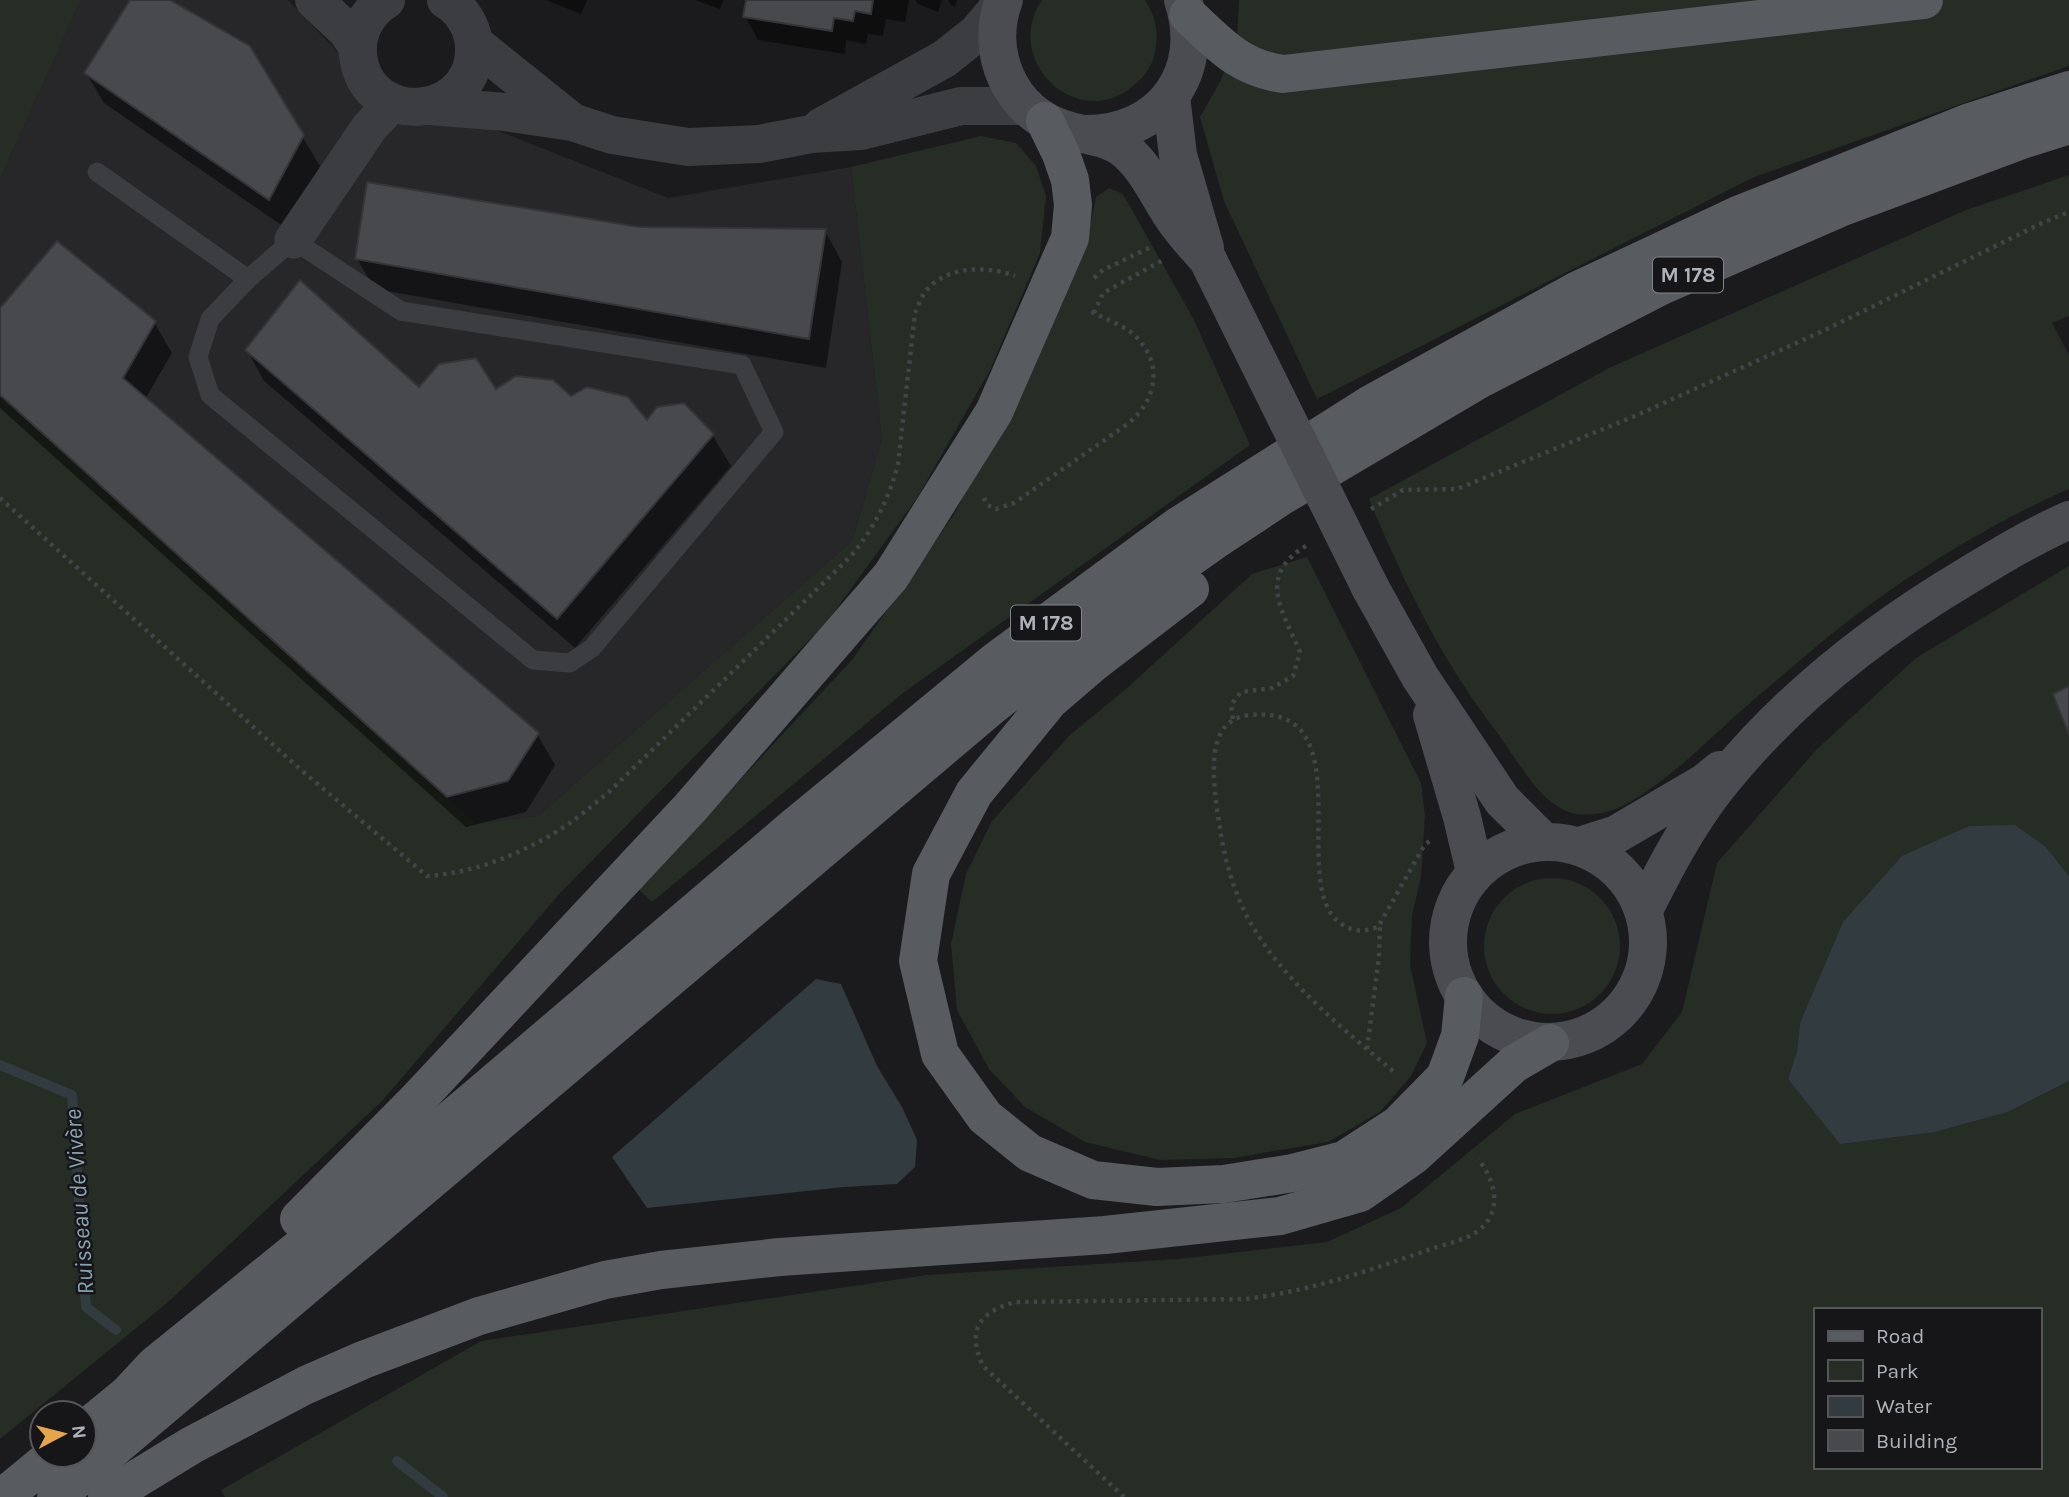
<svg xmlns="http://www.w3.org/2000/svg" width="2069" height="1497" viewBox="0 0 2069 1497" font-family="Karla,sans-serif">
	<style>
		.built { fill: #27272a }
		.green { fill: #252d25; fill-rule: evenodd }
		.water { fill: #313b40 }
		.shadow { fill: #0007 }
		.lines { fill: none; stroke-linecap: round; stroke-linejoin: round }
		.stream { stroke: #313b40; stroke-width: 10 }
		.building { fill: #48494d; stroke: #353539; stroke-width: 2 }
		.path { stroke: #424448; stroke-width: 4.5; stroke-dasharray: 3.5 5; stroke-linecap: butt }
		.service { stroke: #3c3d41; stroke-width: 19 }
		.minor { stroke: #3c3d41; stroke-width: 37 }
		.tertiary { stroke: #3c3d41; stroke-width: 38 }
		.secondary { stroke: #4a4c51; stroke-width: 38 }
		.primary { stroke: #585b60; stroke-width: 38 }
		.secondary-bridge { stroke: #4a4c51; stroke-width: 38 }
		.labels { text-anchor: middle; stroke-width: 5; stroke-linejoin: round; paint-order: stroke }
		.shield { fill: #161618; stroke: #80848a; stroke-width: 2 }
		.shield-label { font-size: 21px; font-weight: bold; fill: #aeb3bb }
		.water-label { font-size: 24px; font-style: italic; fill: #89a2b3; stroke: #161618 }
	</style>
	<rect width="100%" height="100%" fill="#1b1b1d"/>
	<path class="built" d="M81,0H288L341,55L473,121L668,198L851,167L882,439L852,541L538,816L476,823L0,395V179Z"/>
	<g class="green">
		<path d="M0,0H81L0,179Z"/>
		<path d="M1042,0H1145C1157,17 1159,36 1154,56C1151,68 1143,78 1133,86C1078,133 1001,61 1042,0Z"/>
		<path d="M1239,0H2069V66L1752,178L1317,399L1224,201L1200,117L1221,80L1237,38Z"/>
		<path d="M981,136L1016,143L1036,166L1046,196L1040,253L990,370L917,498L826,623L560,893L382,1101L167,1303L0,1439V395L476,823L538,816L852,541L882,439L851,167Z"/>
		<path d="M2069,175V316L2052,323L2069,355V489C1973,531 1876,594 1797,663C1776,681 1754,699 1733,718C1699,749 1666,782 1626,804C1611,813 1586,818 1569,812C1537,801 1516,757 1496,731C1440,658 1404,583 1369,499L1609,368L1966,210Z"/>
		<path d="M1109,188L1123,194L1194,320L1250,445L903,693L652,902L638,889L852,660L955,513L1017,392L1087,239L1096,197Z"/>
		<path d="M1307,557L1421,783L1425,816L1421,877L1412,915L1410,965L1427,1043L1411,1076L1380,1112L1328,1142L1234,1158L1160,1160L1085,1142L1025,1107L989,1069L957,1010L951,944L966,874L992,821L1070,735L1126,689L1252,574Z"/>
		<path d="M2069,566V876L2046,847L1800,1023L1797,1051L1788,1079L1935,1132L2008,1112L2069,1081V1497H225L221,1490L481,1341L927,1275L1178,1259L1327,1242L1401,1208L1515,1114L1642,1064L1682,1012L1717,863L1817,749L1916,658ZM1815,1310H2039V1467H1815Z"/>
		<circle cx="1552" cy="946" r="68"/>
	</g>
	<g class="water">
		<path d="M2015,825L2046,847L2069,876V1081L2008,1112L1935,1132L1840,1144L1788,1079L1797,1051L1800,1023L1843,922L1902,856L1969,826Z"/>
		<path d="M816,979L841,984L877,1066L902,1107L917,1140L915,1167L897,1184L844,1187L647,1208L612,1157Z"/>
	</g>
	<g class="shadow">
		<path d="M132,0H166L302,136L320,166L287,229L104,103L86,73Z"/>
		<path d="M546,0H587L581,14Z"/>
		<path d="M695,0H724L720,9Z"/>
		<path d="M748,0H909L905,22L886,19L883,36L868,34L866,44L846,40L845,54L758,40L745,16Z"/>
		<path d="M915,0H942L938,12L918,4Z"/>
		<path d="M948,0H957L955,7L951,5Z"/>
		<path d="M639,229L825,231L842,262L826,368L375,289L357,259Z"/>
		<path d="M0,311L154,322L172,353L145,399L537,734L555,765L526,812L466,827L0,408Z"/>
		<path d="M247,350L419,389L496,391L571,398L647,423L683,405L713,436L731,466L575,648L264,381Z"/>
	</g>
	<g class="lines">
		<g class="stream">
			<path d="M0,1065L72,1095L86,1307L116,1330"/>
			<path d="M397,1461L443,1497"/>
		</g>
	</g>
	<g class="building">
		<path d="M130,0H170L250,46L304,135L269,200L84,73Z"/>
		<path d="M746,0H873L871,14L855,11L853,21L834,18L832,31L743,17Z"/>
		<path d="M367,182L639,227L826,229L809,339L355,259Z"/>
		<path d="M57,241L156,321L123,378L539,733L508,781L447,797L0,395V308Z"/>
		<path d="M300,280L419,387L439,364L476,358L496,389L516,376L553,380L571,396L587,387L628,397L647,420L657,407L684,403L714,434L557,619L245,350Z"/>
		<path d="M2069,686V735L2053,694Z"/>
	</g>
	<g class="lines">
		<g class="path">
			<path d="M1094,278L1103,270L1151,247"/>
			<path d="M1094,313L1103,293L1163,260"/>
			<path d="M0,498L301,770L427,876C476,873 526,852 567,825C582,815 596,802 610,791L851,556C874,528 889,499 898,464L915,313C918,306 921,298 925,292C945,266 986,265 1015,276"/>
			<path d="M984,498L987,505L996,509L1014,503L1129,423C1159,397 1163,360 1132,333C1119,323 1102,318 1088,310"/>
			<path d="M1371,509L1403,490L1457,489L1635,416L1825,330L2044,222L2069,212"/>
			<path d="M1233,719L1231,705L1241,692L1272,688L1293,676L1300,652C1281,608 1256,575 1309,544"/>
			<path d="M1367,1049L1379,957L1380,926"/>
			<path d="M1393,1071C1343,1029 1287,984 1253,927C1234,896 1224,858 1219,822C1216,802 1213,783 1214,764C1215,738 1223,717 1251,715C1368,704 1283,890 1343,925C1356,933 1366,931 1378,927L1425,844L1430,841"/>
			<path d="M1124,1497L983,1366C966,1330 980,1311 1016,1302L1246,1299C1310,1291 1368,1271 1428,1250C1447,1243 1473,1240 1486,1223C1502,1203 1492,1176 1478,1159"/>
		</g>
		<g class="service">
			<path d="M97,172L248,279"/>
			<path d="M293,240L401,311L742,365L774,432L592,648L570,663L533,660L210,395L198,357L210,319L248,279Z"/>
		</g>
		<path class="minor" d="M293,240L369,128L392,103"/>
		<g class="tertiary">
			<path d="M314,0L345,29L358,47"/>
			<path d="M386,0C367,12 356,32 358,55C367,134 486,118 473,38C470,23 460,8 446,0"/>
			<path d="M474,43L570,120"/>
			<path d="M431,106L505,112L572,122L612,135L688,147L759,144L811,134L861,131L961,106H1026"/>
			<path d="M821,127L944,59L977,33L1002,3"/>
		</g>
		<g class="secondary">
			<path d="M1004,0C984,52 1010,112 1064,129C1084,136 1108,136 1125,150C1147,168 1158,196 1174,219C1184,234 1197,247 1208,260"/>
			<path d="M1171,96L1178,155L1205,248"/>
			<path d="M1086,134C1161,134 1207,73 1183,0"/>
			<path d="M1371,589L1420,677L1502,800L1543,841"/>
			<path d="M1432,715L1462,817L1475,872"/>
			<circle cx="1548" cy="942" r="100"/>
			<path d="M1579,846L1617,834L1704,783L1720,770"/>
			<path d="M1644,910C1665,868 1688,824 1717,787C1786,700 1873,632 1967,576C2000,556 2033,536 2069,520"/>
		</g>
		<g class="primary">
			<path d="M1188,15C1219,44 1239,68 1283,74L1924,0"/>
			<path d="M1190,589L1092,664L1050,700L974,793L931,874L918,961L940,1054L985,1117L1030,1153L1093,1180L1157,1187L1224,1184L1293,1173L1344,1160L1398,1125L1445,1077L1460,1036L1464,996"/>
			<path d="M299,1219L415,1102L690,808L891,576L994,412L1070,238L1073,205L1070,180L1061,154L1045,121"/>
			<path d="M84,1430L128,1394L155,1365L302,1246L793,828L997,660L1178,526L1369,405L1578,290L1738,215L1970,122L2069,90"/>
			<path d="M3,1497L54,1455"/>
			<path d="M56,1497L993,705L1087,631L1214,541L1282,496L1482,378L1661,286L1840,208L2022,140L2069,125"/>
			<path d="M107,1497L192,1445L306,1385L363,1360L479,1316L605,1280L661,1270L780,1257L1105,1235L1280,1216L1360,1193L1413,1156L1514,1064L1550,1043"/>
		</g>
		<path class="secondary-bridge" d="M1208,260L1371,589"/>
	</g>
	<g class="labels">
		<g class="shield">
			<rect x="1653" y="257.5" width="70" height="35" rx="5"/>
			<rect x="1011" y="605.5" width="70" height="35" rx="5"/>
		</g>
		<g class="shield-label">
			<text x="1688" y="282">M 178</text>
			<text x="1046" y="630">M 178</text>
		</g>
		<g class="water-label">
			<text transform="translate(79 1202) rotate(-94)" y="8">Ruisseau de Vivère</text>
		</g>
	</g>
	<rect x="1814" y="1308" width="228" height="161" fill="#161618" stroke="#535559" stroke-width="2"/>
	<rect x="1828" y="1331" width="35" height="10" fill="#585b60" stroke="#535559" stroke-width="2"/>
	<text x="1876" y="1343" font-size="21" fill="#aeb3bb">Road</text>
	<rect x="1828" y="1360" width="35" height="21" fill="#252d25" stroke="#535559" stroke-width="2"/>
	<text x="1876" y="1378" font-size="21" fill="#aeb3bb">Park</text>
	<rect x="1828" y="1396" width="35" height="21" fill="#313b40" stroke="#535559" stroke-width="2"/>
	<text x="1876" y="1413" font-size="21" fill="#aeb3bb">Water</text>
	<rect x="1828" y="1430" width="35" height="21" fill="#48494d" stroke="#535559" stroke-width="2"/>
	<text x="1876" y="1448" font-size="21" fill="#aeb3bb">Building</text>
	<g transform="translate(63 1434) rotate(83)"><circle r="33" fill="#161618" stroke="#535559" stroke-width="2"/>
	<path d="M0-5L12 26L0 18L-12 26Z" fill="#e5a54b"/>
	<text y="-10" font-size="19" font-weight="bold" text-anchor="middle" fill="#aeb3bb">N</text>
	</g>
</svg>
